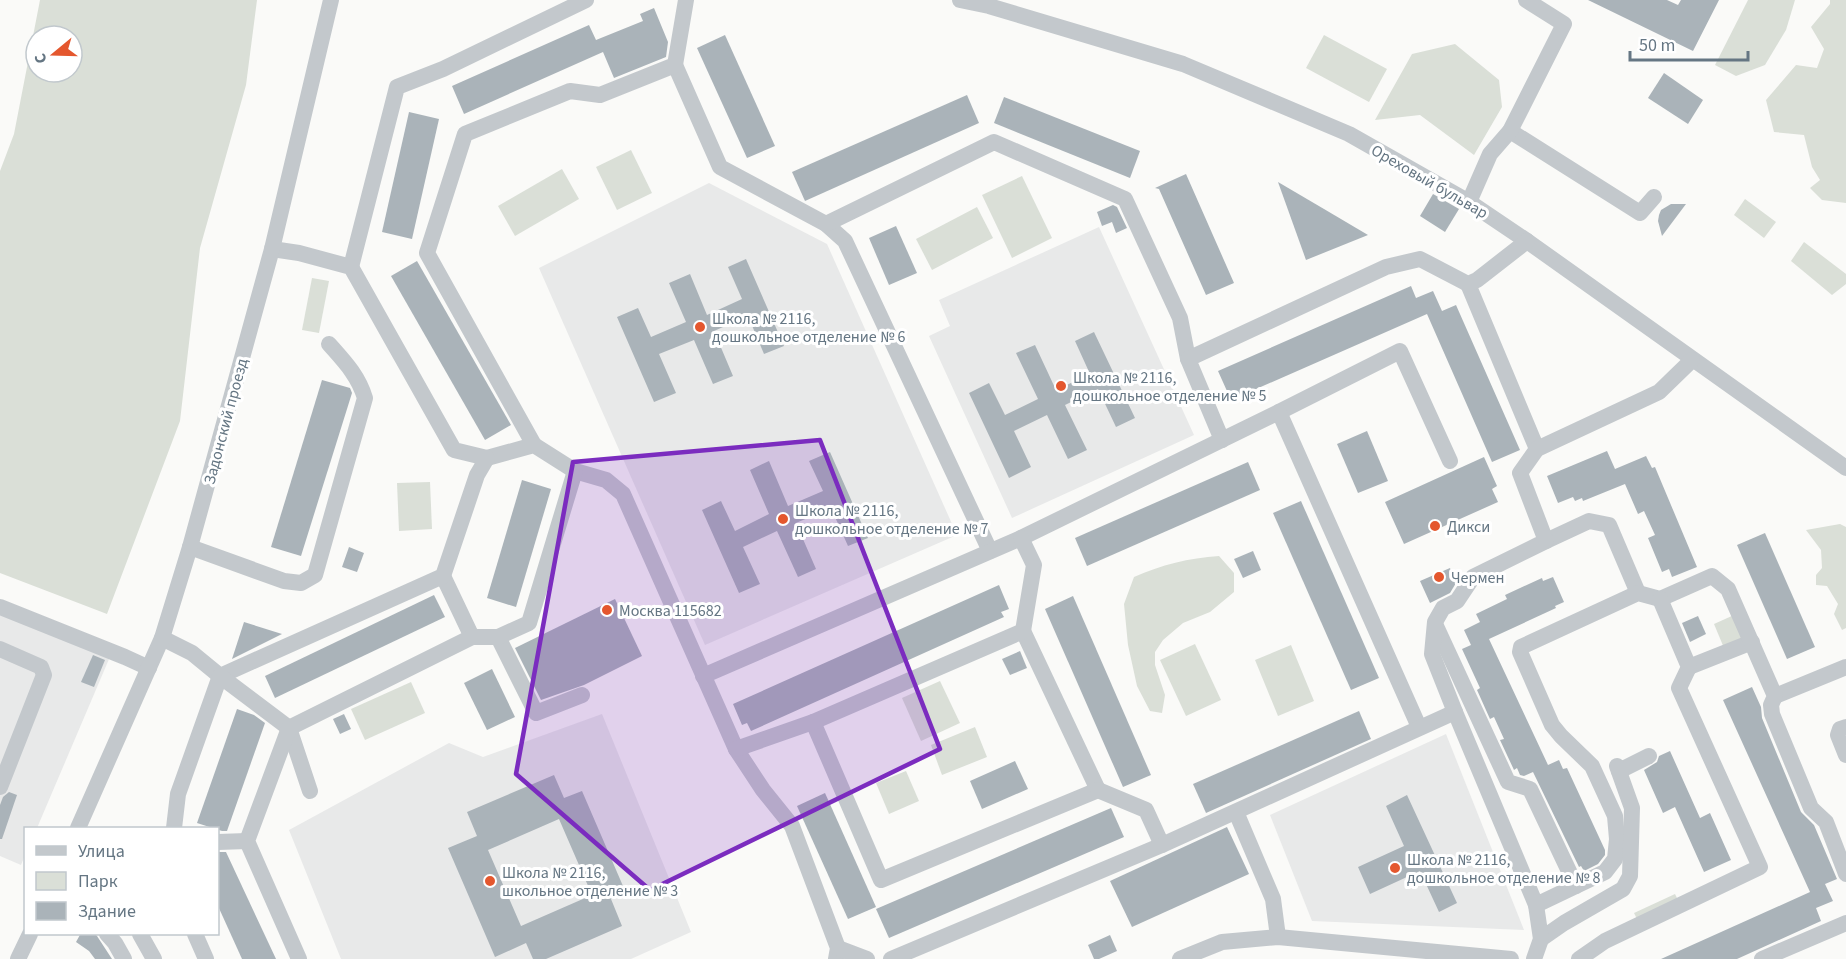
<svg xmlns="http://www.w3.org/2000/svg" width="1846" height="959" viewBox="0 0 1846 959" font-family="'Source Sans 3',sans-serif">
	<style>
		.built { fill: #e8e9e9 }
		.green { fill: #dadfd7; fill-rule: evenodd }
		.building { fill: #aab3b9; fill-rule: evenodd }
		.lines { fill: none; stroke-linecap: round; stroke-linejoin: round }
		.minor { stroke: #c3c8cc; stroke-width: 16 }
		.marked { fill: #7b2cbf; fill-opacity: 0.2; stroke: #7b2cbf; stroke-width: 4.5; stroke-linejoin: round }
		.poi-dot { fill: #e4572e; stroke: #fff; stroke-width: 2 }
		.labels { text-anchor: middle; stroke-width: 6; stroke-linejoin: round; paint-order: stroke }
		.street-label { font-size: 16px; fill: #657683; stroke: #fff }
		.poi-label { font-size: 16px; fill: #657683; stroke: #fff; text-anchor: start }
	</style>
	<rect width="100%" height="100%" fill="#fafaf8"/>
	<g class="built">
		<path d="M709,183L827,244L957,535L705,645L539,268Z"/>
		<path d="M1099,227L1194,435L1012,518L929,336L950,326L939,300Z"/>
		<path d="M0,600L115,645L37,828H26L25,855L21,865L0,856Z"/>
		<path d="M602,714L691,932L631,959H341L289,830L449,743L483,757Z"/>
		<path d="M1446,734L1524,930L1312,921L1270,815Z"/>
	</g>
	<g class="green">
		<path d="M40,0H257L246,85L200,248L180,421L107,614L0,573V171L14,134ZM36,36H72V72H36Z"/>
		<path d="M1748,0H1795L1786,30L1765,65L1736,76L1715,65Z"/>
		<path d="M1830,0H1846V203L1822,200L1810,188L1820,180L1812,167L1804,135L1774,132L1766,100L1796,65L1817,68L1824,49L1811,27L1830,4Z"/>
		<path d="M1324,35L1387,69L1369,102L1306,68Z"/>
		<path d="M1455,44L1499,80L1502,107L1474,155L1420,115L1375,120L1412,54Z"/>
		<path d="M631,150L652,193L617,210L596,167Z"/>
		<path d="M562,169L579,199L515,236L498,206Z"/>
		<path d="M1022,176L1052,238L1012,258L982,195Z"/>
		<path d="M1745,199L1776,222L1764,238L1734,215Z"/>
		<path d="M977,207L993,238L932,270L916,239Z"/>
		<path d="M1804,242L1846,274V284L1832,295L1791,261Z"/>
		<path d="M312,278L329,281L319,333L302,330Z"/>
		<path d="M430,482L432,529L399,531L397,483Z"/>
		<path d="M1840,524L1846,527V628L1842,630L1834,614L1838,604L1827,586L1816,585V575L1822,568L1821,550L1806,530Z"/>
		<path d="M1219,556L1234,573V592L1210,612L1183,623L1163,640L1155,652V665L1165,695L1162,713L1150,711L1137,686L1128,645L1124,604L1134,577C1161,565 1189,558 1219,556Z"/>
		<path d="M1734,615L1744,639L1724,648L1714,624Z"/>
		<path d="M1195,644L1221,700L1186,716L1160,660Z"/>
		<path d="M1291,645L1314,701L1278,716L1255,660Z"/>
		<path d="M940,681L960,723L921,741L902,698Z"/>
		<path d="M411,682L425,713L365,740L351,709Z"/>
		<path d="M975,727L987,757L942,775L931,745Z"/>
		<path d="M906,771L919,801L889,814L876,783Z"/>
		<path d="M1675,894L1679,902L1638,921L1634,913Z"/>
	</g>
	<g class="building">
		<path d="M1588,0H1667L1678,5L1681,0H1719L1693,51Z"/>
		<path d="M654,8L668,42L666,57L614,78L603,52L464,114L452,86L589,25L596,40L643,21L640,14Z"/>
		<path d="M725,35L775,146L747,158L697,48Z"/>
		<path d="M1664,73L1703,100L1688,124L1648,98Z"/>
		<path d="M967,95L979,123L805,201L792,172Z"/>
		<path d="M1004,97L1140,151L1130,178L994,123Z"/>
		<path d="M409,112L439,119L412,239L382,232Z"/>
		<path d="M1186,174L1234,283L1206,295L1159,189L1155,188Z"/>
		<path d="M1278,182L1324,209L1368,235L1306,260Z"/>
		<path d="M1433,194L1459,209L1445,232L1420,216Z"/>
		<path d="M1671,204H1686L1662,236L1658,221L1659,215L1661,210Z"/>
		<path d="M1113,205L1117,207L1127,228L1116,233L1112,222L1102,226L1097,212Z"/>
		<path d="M896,226L917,273L889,285L869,238Z"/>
		<path d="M746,259L784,346L764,354L748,316L714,331L733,376L713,384L694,340L659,354L676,393L654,402L617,317L638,308L651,337L686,322L669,283L690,274L707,315L742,299L728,267Z"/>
		<path d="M417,261L511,425L485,440L391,276Z"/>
		<path d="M1411,286L1416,298L1433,291L1442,311L1456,305L1520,450L1492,462L1427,314L1231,400L1218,371Z"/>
		<path d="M1094,332L1135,418L1116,427L1098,389L1065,405L1087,450L1068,459L1047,415L1014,431L1031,467L1009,478L969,393L989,383L1005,415L1038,399L1016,353L1035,345L1056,390L1090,374L1075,341Z"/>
		<path d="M322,380L350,388L352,393L301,556L271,547Z"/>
		<path d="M1367,431L1388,481L1358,493L1337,444Z"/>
		<path d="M1607,451L1615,469L1646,456L1652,468L1655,467L1697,567L1672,577L1669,569L1662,572L1648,538L1655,535L1644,511L1638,514L1625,484L1583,501L1582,498L1575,501L1573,497L1558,503L1547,476Z"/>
		<path d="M830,452L868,538L848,546L831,508L796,523L816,569L798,577L777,531L743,547L760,584L739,593L702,510L721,501L735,531L769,514L750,470L769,461L788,506L823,491L809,461Z"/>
		<path d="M1484,457L1497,486L1492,489L1498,502L1404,544L1385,502Z"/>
		<path d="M1248,462L1260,490L1087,566L1075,538Z"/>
		<path d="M522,480L551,489L516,607L487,598Z"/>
		<path d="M1301,501L1379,678L1351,690L1273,513Z"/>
		<path d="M1765,533L1815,647L1787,659L1737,545Z"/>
		<path d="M349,547L364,553L357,572L342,567Z"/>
		<path d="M1253,551L1261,570L1243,578L1234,559Z"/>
		<path d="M1450,568L1456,583L1450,593L1430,603L1420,581Z"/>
		<path d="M1553,577L1564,602L1555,606L1556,608L1489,639L1548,765L1559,760L1563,769L1567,768L1605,850V855L1598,864L1584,871L1581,866L1579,867L1533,772L1524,776L1520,775L1517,768L1514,770L1500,740L1504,739L1494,717L1490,719L1477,690L1480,688L1462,649L1471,645L1464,630L1480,622L1476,614L1507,599L1505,595L1542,578L1543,581Z"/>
		<path d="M999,585L1009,609L1001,612L1004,617L751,731L747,723L742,725L733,704Z"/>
		<path d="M434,595L445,617L275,698L265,676Z"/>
		<path d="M1073,596L1151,775L1123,787L1045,609Z"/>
		<path d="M615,599L642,656L584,685L541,700L515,648Z"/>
		<path d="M1698,616L1706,634L1690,642L1682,623Z"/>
		<path d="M244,622L282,634L232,659Z"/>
		<path d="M1020,651L1027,668L1010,675L1002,659Z"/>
		<path d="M93,655L105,660L94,687L81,682Z"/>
		<path d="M492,669L515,717L487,730L464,683Z"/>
		<path d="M1752,687L1761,707L1762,718L1801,812L1814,825L1837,879L1825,884L1833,901L1816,908L1821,921L1737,959H1661L1810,892L1723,700Z"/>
		<path d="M237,709L254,715L265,723L227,831H222L197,823Z"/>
		<path d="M1359,711L1371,739L1206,813L1193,784Z"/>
		<path d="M344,714L351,729L340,734L333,719Z"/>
		<path d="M1670,751L1700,818L1710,813L1731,860L1704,872L1675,807L1663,813L1644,770L1657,762L1659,756Z"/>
		<path d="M1015,761L1028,789L982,809L970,781Z"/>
		<path d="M554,775L564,798L582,791L626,893L611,899L622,926L546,959H533L526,943L495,957L448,848L477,836L467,812ZM559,819L592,895L521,926L488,850Z"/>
		<path d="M9,792L17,795L2,839H0V805L3,797Z"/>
		<path d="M825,793L876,907L848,919L797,806Z"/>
		<path d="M1407,795L1457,903L1439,912L1420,871L1370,894L1358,867L1404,846L1386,806Z"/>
		<path d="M1111,808L1124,837L889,938L876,909Z"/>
		<path d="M1227,827L1249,874L1132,927L1110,881Z"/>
		<path d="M218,852H226L276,959H242L218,906Z"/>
		<path d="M81,933H94L97,936L112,959H95L89,951L76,942Z"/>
		<path d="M1110,935L1117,951L1099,959H1094L1088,945Z"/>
	</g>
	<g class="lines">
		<g class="minor">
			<path d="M960,0L989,6L1183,64L1349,134L1469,202L1527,241L1846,468"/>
			<path d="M675,65L720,167L826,224L845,241L990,551"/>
			<path d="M1510,131L1640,213L1654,197"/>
			<path d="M1469,202L1490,154L1510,131L1564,24L1526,0"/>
			<path d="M826,224L994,142L1125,199L1180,318L1188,359"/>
			<path d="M351,267L397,87L443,69L586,0"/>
			<path d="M1468,284L1537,449"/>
			<path d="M1279,412L1400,351L1450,461"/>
			<path d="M1222,440L1188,359L1386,267L1420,259L1468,284L1477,280L1527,241"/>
			<path d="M534,445L427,253L465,134L570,91L600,95L675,65L686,0"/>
			<path d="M487,458L534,445L575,471L606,480L623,494L736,749L763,790L792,826L838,948L836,959"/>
			<path d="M1546,541L1589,521L1609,525L1638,593"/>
			<path d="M190,547L284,581L301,583L315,575L365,398C358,375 344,361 329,344"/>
			<path d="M443,576L472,637"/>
			<path d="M0,607L125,657L149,668"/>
			<path d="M1436,626L1508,782L1530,789L1576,886"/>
			<path d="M498,637L536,713L582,695"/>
			<path d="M162,638L192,653L220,676L443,576L477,475L487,458L454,450L351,267L299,253L272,249"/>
			<path d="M0,649L41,667L44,675L0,787"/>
			<path d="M1689,667L1752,642"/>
			<path d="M703,676L1021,538L1279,412L1419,727"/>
			<path d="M1775,696L1846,667"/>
			<path d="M1455,712L1432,654L1435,622L1443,608L1457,601L1473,577L1546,541L1520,473L1537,449L1659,392L1692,360"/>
			<path d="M813,722L881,880L1098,790L1023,631"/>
			<path d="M1846,727L1840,729L1838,735L1846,755"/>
			<path d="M736,749L813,722L1023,631L1034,565L1021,538"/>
			<path d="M1619,771L1649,756"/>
			<path d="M1098,790L1146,810L1162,845"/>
			<path d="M1236,812L1273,899L1278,937"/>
			<path d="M78,828L162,638L190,547L272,249L331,0"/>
			<path d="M174,828L178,794L220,676L289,728L310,791"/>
			<path d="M218,842L247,841"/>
			<path d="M1536,905L1605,872L1615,859L1617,839L1615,816L1592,766L1561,736L1552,725L1520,652L1521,647L1638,593L1660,599L1712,576L1728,589L1775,696L1771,705L1772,714L1811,808L1826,822L1846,874"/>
			<path d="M107,934L115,943L124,959"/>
			<path d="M140,934L154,959"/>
			<path d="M195,934L206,959"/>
			<path d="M1541,939L1564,923L1623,889L1630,876L1632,808L1617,766"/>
			<path d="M838,948L867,959"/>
			<path d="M18,959L30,934"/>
			<path d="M299,959L247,841L289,728L472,637H498L529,623L575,471"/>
			<path d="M891,959L1162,845L1455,712L1536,905L1541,939L1534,959"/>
			<path d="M1180,959L1222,942L1278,937L1511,959"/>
			<path d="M1579,959L1605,941L1760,867L1679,688L1689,667L1660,599"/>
			<path d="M1762,959L1846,923"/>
		</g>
	</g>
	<path class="marked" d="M820,440L940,749L650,890L516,774L573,462Z"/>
	<g class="poi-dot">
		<circle cx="700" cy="327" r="6"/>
		<circle cx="1061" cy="386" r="6"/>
		<circle cx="783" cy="519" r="6"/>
		<circle cx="1435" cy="526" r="6"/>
		<circle cx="1439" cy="577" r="6"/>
		<circle cx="607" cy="610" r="6"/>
		<circle cx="1395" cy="868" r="6"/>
		<circle cx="490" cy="881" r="6"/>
	</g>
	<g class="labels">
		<g class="street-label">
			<text transform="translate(1430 181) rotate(30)" y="6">Ореховый бульвар</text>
			<text transform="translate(225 421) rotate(-75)" y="6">Задонский проезд</text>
		</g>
		<g class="poi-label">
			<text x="712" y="324">Школа № 2116,<tspan x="712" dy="18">дошкольное отделение № 6</tspan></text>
			<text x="1073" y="383">Школа № 2116,<tspan x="1073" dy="18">дошкольное отделение № 5</tspan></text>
			<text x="795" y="516">Школа № 2116,<tspan x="795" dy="18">дошкольное отделение № 7</tspan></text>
			<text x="1447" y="532">Дикси</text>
			<text x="1451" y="583">Чермен</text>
			<text x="619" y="616">Москва 115682</text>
			<text x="1407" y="865">Школа № 2116,<tspan x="1407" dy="18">дошкольное отделение № 8</tspan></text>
			<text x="502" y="878">Школа № 2116,<tspan x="502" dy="18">школьное отделение № 3</tspan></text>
		</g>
	</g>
	<rect x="24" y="827" width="195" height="108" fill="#ffffff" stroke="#c1c8cd" stroke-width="1.5"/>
	<rect x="36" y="846" width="30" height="9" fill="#c3c8cc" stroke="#c1c8cd" stroke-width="1.5"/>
	<text x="78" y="857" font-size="18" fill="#657683">Улица</text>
	<rect x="36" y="872" width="30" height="18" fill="#dadfd7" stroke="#c1c8cd" stroke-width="1.5"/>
	<text x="78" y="887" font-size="18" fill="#657683">Парк</text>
	<rect x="36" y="902" width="30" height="18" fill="#aab3b9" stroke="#c1c8cd" stroke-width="1.5"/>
	<text x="78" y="917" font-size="18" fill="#657683">Здание</text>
	<g transform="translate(54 54) rotate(251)"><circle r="28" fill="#ffffff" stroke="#c1c8cd" stroke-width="1.5"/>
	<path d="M0-4.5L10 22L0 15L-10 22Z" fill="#e4572e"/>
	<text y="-9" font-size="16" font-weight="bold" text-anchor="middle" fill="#657683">С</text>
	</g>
	<path d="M1630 51v9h118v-9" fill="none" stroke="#657683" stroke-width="3"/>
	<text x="1639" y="51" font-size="18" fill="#657683" stroke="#ffffff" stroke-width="4.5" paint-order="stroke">50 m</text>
</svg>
